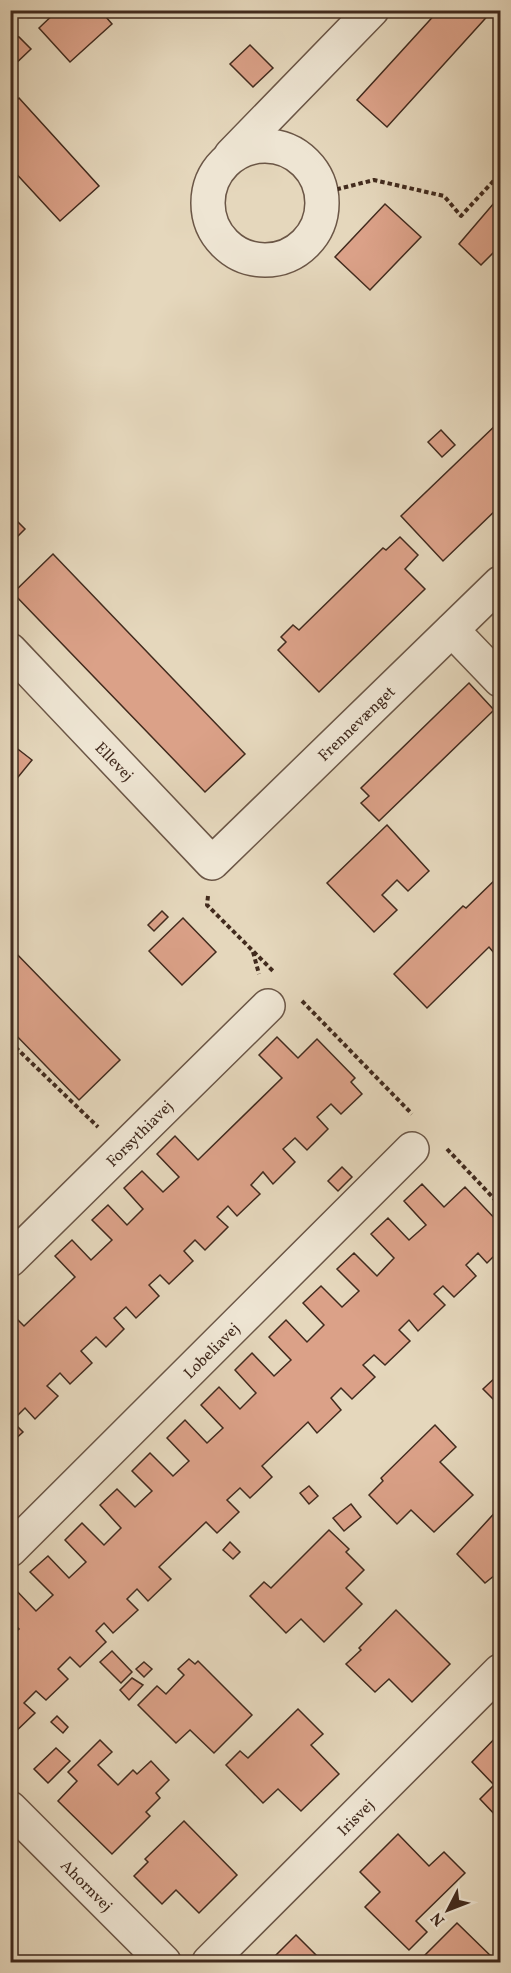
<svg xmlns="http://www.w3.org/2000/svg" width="511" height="1973" viewBox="0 0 511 1973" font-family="Vollkorn,serif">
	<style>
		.building { fill: #dba188; stroke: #422b1e; stroke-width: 1.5 }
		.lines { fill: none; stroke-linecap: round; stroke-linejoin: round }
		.minor-casing { stroke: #6b5646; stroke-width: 36 }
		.path { stroke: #422b1e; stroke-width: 4; stroke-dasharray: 4.5 3; stroke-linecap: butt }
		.minor { stroke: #eee5d3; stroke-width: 33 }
		.labels { text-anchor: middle; stroke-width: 4.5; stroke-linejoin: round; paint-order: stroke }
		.street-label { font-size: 16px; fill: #422b1e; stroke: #eee5d3 }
	</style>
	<rect width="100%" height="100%" fill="#e5d7bc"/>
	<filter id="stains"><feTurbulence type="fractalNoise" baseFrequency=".00333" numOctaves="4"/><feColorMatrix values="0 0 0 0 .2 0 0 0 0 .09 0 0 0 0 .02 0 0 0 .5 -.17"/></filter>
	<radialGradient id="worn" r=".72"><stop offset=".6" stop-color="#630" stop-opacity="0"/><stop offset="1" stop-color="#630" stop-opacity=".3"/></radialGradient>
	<g class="building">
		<path d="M58,10H100L112,24L70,62L39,28Z"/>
		<path d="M439,10H493L387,127L357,100Z"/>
		<path d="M10,34L19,37L31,49L12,67Z"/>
		<path d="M250,45L273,68L253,87L230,64Z"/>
		<path d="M19,98L99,186L60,221L10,167V106Z"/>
		<path d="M500,196V246L481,265L459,244Z"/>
		<path d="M385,204L421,237L370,290L335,257Z"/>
		<path d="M500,421V506L443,561L401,516Z"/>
		<path d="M441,430L455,445L442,457L428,442Z"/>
		<path d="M10,514L25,529L10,544Z"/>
		<path d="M400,537L418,555L405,569L425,589L319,692L278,650L286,642L281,637L293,625L299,630L383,548L386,550Z"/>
		<path d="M53,554L245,754L205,792L13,593Z"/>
		<path d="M469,683L494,710L379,821L361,803L369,796L361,788Z"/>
		<path d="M10,743L32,760L10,787Z"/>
		<path d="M387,825L429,871L408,891L397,880L382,895L397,910L374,932L327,883Z"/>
		<path d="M500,875V960L489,947L427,1008L394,974L463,906L466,908Z"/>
		<path d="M162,911L168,917L154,931L148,925Z"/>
		<path d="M183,918L216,952L182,985L149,951Z"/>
		<path d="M10,947L120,1060L79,1100L10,1029Z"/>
		<path d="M277,1037L298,1058L317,1039L355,1078L351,1082L362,1094L341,1114L331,1104L317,1117L328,1129L307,1150L295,1138L283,1149L295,1162L273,1184L263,1172L251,1185L260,1194L237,1216L228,1206L217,1217L228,1227L205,1250L195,1240L184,1251L193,1261L169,1284L160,1275L149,1285L159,1296L136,1318L126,1307L114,1318L124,1329L106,1347L96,1337L81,1351L92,1363L70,1384L60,1373L47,1386L58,1396L35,1419L25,1408L12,1421L23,1432L10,1444V1312L24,1326L75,1277L55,1256L72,1240L91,1260L112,1240L92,1220L108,1205L127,1225L143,1209L124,1188L142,1171L163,1192L179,1177L157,1154L175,1136L198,1160L282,1078L259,1055Z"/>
		<path d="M342,1167L352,1177L338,1191L328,1181Z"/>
		<path d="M422,1184L444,1207L465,1187L500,1224V1250L487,1263L478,1253L466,1265L476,1276L454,1297L443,1286L434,1294L445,1305L418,1331L409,1320L399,1330L410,1341L385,1365L374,1355L363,1365L375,1377L352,1399L341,1388L331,1398L341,1410L317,1433L308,1422L262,1466L272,1477L250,1498L240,1488L227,1500L239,1512L217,1533L206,1522L159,1567L171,1579L148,1601L137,1589L127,1599L138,1610L113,1633L104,1623L96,1631L106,1642L80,1667L70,1657L58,1669L68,1679L46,1700L36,1691L24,1703L35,1713L12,1735L10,1637L19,1629L10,1620V1592L14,1588L36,1611L53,1595L30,1572L48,1556L69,1578L86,1562L65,1540L82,1523L104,1545L121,1528L100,1505L117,1489L135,1507L152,1491L132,1471L150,1453L173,1476L189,1461L167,1438L185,1420L207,1443L223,1428L201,1405L219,1387L240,1409L256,1393L235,1370L252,1353L274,1376L291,1360L269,1337L286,1320L307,1342L324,1325L303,1303L321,1286L342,1307L359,1291L337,1269L354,1253L377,1276L394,1258L371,1234L388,1218L409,1240L426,1225L404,1201Z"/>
		<path d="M500,1367V1406L483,1389L498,1375L496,1372Z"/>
		<path d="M435,1425L456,1447L440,1462L473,1495L434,1532L411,1510L397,1524L369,1495L383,1481L381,1478Z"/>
		<path d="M309,1486L318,1496L309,1504L300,1493Z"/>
		<path d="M351,1504L361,1517L344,1531L333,1518Z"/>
		<path d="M500,1507V1571L485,1583L457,1554Z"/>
		<path d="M329,1530L349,1549L346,1552L364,1570L346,1588L362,1604L324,1642L301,1619L286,1633L250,1596L264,1582L271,1588Z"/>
		<path d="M230,1542L240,1552L233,1559L223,1550Z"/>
		<path d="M396,1610L450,1664L412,1702L389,1679L375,1692L346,1664L361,1650L359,1648Z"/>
		<path d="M112,1651L132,1672L121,1683L100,1662Z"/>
		<path d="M189,1659L195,1664L198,1661L252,1715L214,1753L190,1730L176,1743L138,1705L157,1686L166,1694L184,1675L178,1669Z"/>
		<path d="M144,1662L152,1669L144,1677L136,1669Z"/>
		<path d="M132,1678L143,1685L129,1700L120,1690Z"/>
		<path d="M298,1709L323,1734L311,1745L339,1774L301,1811L278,1789L263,1803L226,1765L240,1751L248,1758Z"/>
		<path d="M57,1716L68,1727L63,1733L51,1722Z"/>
		<path d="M500,1733V1820L480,1799L494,1785L472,1762Z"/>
		<path d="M100,1740L112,1752L98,1765L118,1785L133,1770L137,1774L151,1761L169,1780L156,1793L160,1798L146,1812L150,1816L112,1854L58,1801L77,1781L68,1772Z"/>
		<path d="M56,1748L70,1761L48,1783L34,1769Z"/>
		<path d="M184,1821L237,1875L199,1913L176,1890L162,1904L134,1876L148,1862L145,1859Z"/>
		<path d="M398,1834L429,1866L444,1852L465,1873L416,1921L427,1932L409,1950L365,1907L380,1892L360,1872Z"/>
		<path d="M457,1923L497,1962H422L420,1960Z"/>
		<path d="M296,1935L323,1962H269Z"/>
	</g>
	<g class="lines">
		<g class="minor-casing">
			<g id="minor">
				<circle cx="265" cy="203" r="57"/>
				<path d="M231,155L372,10"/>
				<path d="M452,630L500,680"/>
				<path d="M10,650L212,863L500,583"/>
				<path d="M10,1260L268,1006"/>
				<path d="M10,1550L412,1149"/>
				<path d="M10,1808L164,1962"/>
				<path d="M209,1962L500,1671"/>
			</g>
		</g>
		<g class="path">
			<path d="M322,193L374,180L444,196L461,216L500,174"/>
			<path d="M208,896L207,905L274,972"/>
			<path d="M253,952L259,974"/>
			<path d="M302,1001L412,1114"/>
			<path d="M10,1042L98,1127"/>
			<path d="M447,1149L500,1205"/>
		</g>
		<use href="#minor" class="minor"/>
	</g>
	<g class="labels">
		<g class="street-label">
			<text transform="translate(356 723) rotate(-44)" y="6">Frennevænget</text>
			<text transform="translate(115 761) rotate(46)" y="6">Ellevej</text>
			<text transform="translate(139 1133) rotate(-45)" y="6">Forsythiavej</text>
			<text transform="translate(211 1350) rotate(-45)" y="6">Lobeliavej</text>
			<text transform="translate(355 1817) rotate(-45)" y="6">Irisvej</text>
			<text transform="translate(87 1885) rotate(45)" y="6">Ahornvej</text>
		</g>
	</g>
	<rect width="511" height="1973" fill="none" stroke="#e5d7bc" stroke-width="36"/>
	<rect x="12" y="12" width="487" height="1949" fill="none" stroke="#422b1e" stroke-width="3"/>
	<rect x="18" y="18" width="475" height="1937" fill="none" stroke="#422b1e" stroke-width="1.5"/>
	<g transform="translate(448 1910) rotate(228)" stroke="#eee5d3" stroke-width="4.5" paint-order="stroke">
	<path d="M0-4.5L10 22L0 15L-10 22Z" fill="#422b1e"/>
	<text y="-9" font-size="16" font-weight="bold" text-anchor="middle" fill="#422b1e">N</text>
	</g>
	<rect width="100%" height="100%" filter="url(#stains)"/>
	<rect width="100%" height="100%" fill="url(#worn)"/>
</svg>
